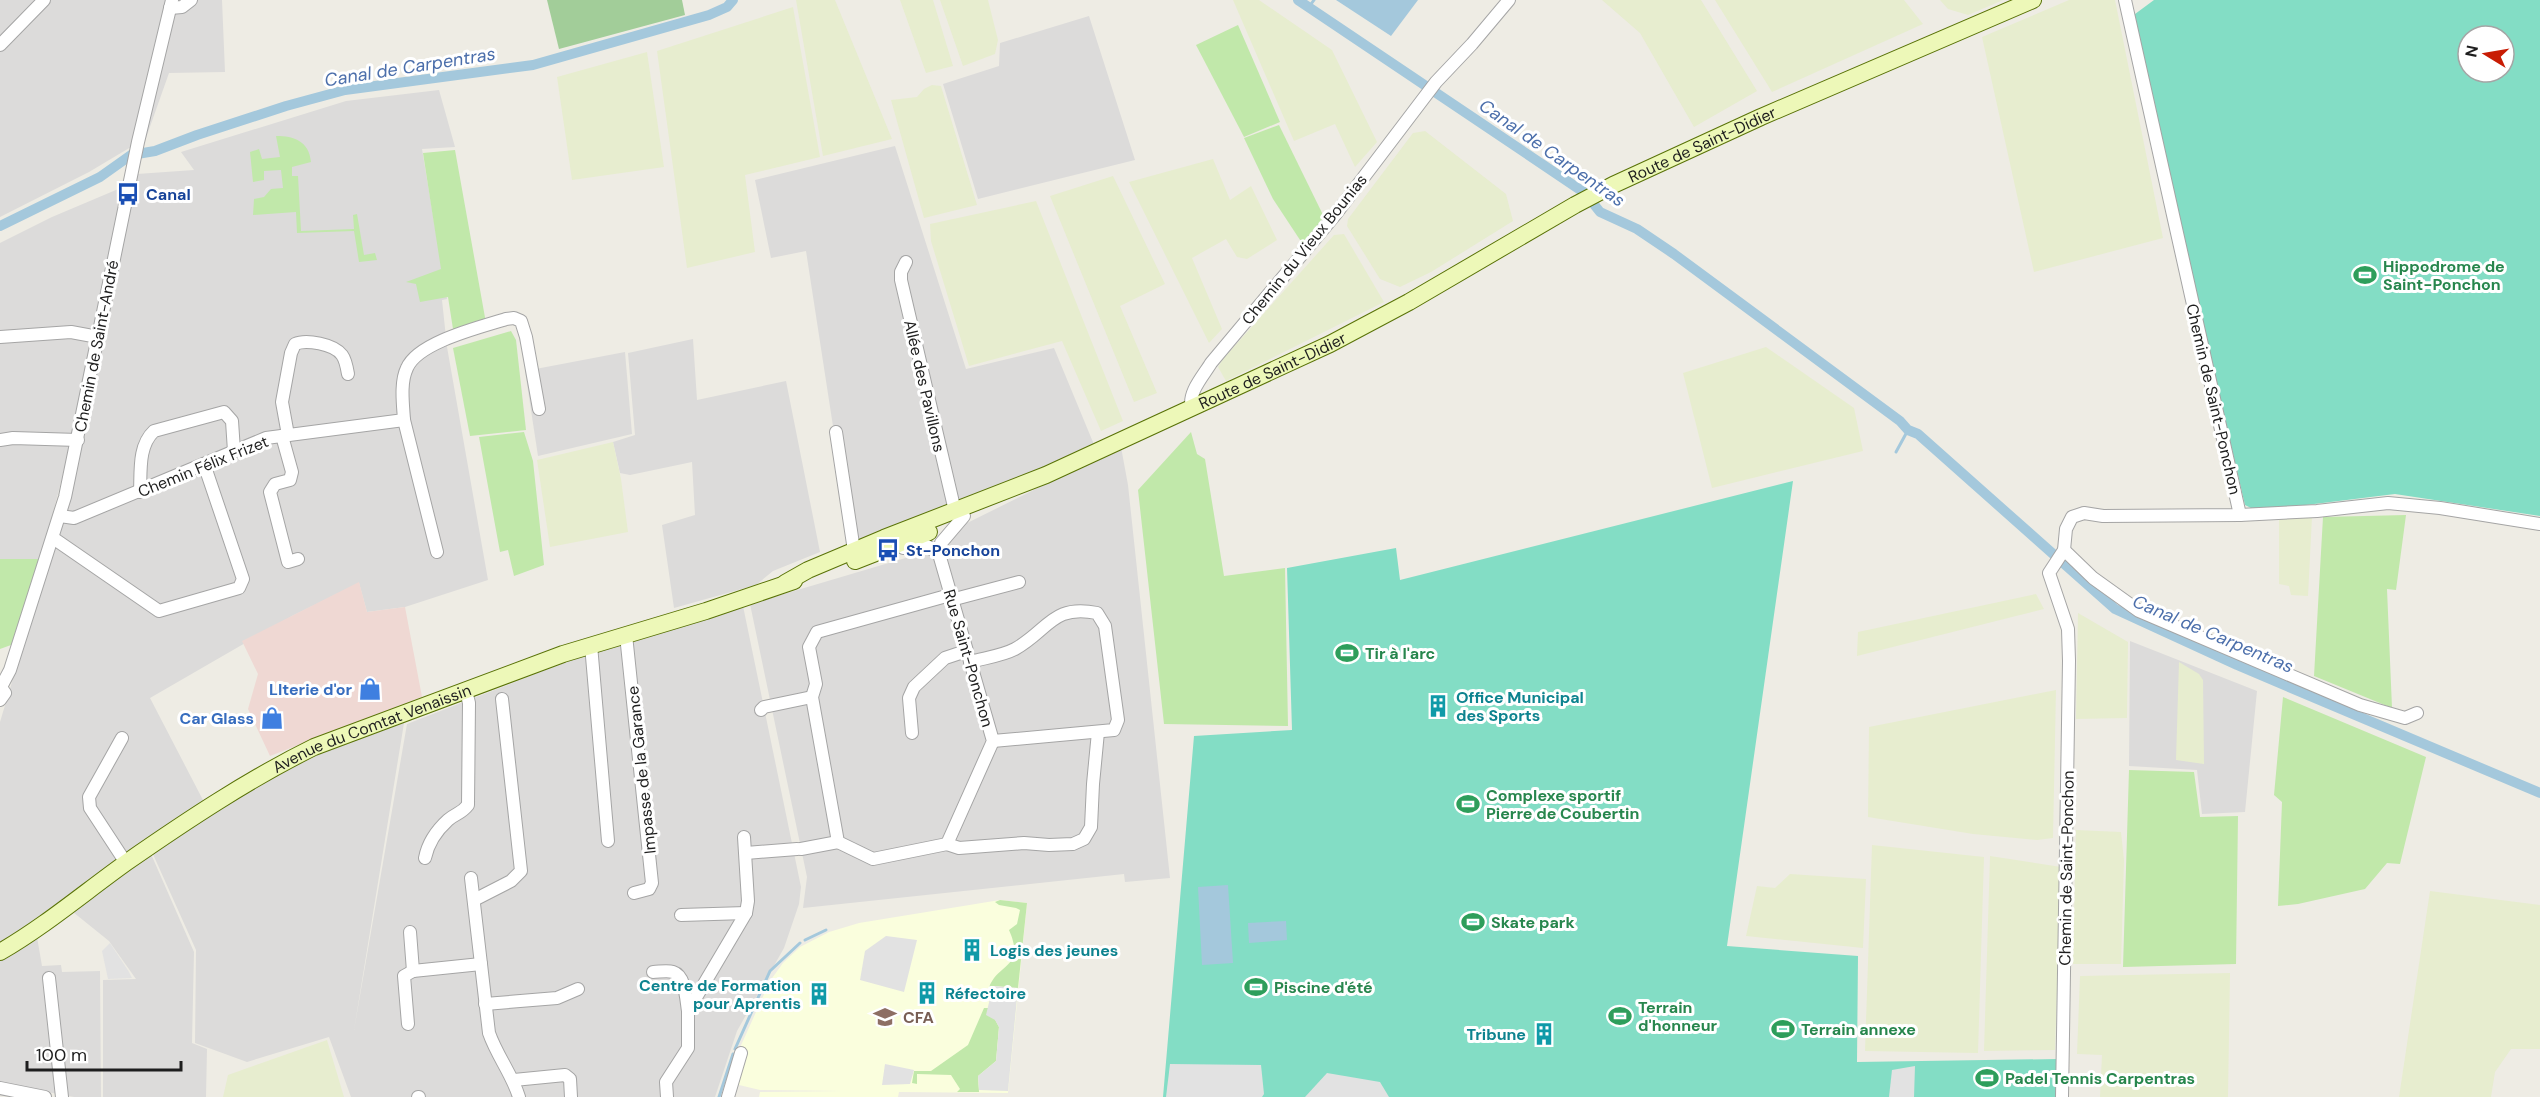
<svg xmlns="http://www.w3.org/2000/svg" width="2540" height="1097" viewBox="0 0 2540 1097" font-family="'DM Sans',sans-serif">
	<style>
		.residential { fill: #dcdbda }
		.commercial { fill: #efd8d3 }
		.education { fill: #fafedd }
		.farmland { fill: #e7edcf }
		.grass { fill: #c1e8aa }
		.forest { fill: #a2cd99 }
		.pitch { fill: #83ddc5; fill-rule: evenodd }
		.parking { fill: #e2e2e2 }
		.water { fill: #a4c8dc }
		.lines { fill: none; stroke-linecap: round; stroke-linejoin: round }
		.stream { stroke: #a4c8dc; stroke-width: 3 }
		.canal { stroke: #a4c8dc; stroke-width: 10 }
		.street-casing { stroke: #a5a5a5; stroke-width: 14 }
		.secondary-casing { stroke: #597207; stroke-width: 18 }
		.street { stroke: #fff; stroke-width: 12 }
		.secondary { stroke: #edf8b8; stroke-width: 16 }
		.labels { text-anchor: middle; stroke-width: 6; stroke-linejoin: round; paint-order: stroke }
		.street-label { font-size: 16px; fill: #1e1e1e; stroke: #fff }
		.transit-label { font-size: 16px; font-weight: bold; fill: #164399; stroke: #fff; text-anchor: start }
		.leisure-label { font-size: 16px; font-weight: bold; fill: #27864d; stroke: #fff; text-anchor: start }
		.shop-label { font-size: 16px; font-weight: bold; fill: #366cbe; stroke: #fff; text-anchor: end }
		.culture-label { font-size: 16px; font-weight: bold; fill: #0d838f; stroke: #fff; text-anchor: start }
		.education-label { font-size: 16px; font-weight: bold; fill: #785e54; stroke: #fff; text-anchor: start }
		.water-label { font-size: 18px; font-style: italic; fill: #4c6fab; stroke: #fff }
	</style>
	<rect width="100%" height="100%" fill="#eeece4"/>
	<g class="residential">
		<path d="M0,0H37L0,38Z"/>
		<path d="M51,0H222L225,72L169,73L146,138L89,172L0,217V52Z"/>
		<path d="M1089,16L1135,160L978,199L943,84L999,66L1000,43Z"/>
		<path d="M439,90L455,147L422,149L447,299L442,300L447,347L488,580L405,607L367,612L359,583L292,616L150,698L204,802L0,943V722L23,645L137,174L194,170L181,152L346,101Z"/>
		<path d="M895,146L966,369L1054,348L1095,447L851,543L806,251L771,258L755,180Z"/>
		<path d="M123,187L69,451L41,559H0V243L52,217Z"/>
		<path d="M693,339L697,400L786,381L820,552L773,571L756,585L674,608L662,525L695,515L692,462L630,475L620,473L613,442L635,435L628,353Z"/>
		<path d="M625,352L632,434L538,456L525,371Z"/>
		<path d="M1121,447L1128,485L1170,878L1125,882L1124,874L803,908L807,877L750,604L919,554L959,527Z"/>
		<path d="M743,606L801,887L799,904L784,948L737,1031L715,1097H351L329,1037L247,1062L195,1043L196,950L152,852L240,796L317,754L404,723L354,1030L407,724L597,650Z"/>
		<path d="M2130,641L2257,691L2245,812L2202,814L2197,770L2129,766Z"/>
		<path d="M151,854L194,952L192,1043L207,1049L206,1097H103V980L136,979L109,941L73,912Z"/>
		<path d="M37,937L42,966L61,965L62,972L100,971L101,1097H74L0,1083V959Z"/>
	</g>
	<path class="commercial" d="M359,582L367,612L405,607L422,697L270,756L248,709L258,674L242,641Z"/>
	<path class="education" d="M1000,900L1027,903L1008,1093L899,1092L898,1097H759L760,1092L844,1091L760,1090L739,1085L738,1052L770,981L783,963L800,947L829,932L859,923Z"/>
	<g class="farmland">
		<path d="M796,0H835L892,139L823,156Z"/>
		<path d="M900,0H933L953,66L926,73Z"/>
		<path d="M940,0H988L998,40L995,54L963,66Z"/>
		<path d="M1233,0H1259L1332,50L1377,142L1355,167L1335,124L1294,141Z"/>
		<path d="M1602,0H1701L1757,91L1694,127L1640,33Z"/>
		<path d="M1715,0H1904L1923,24L1772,92Z"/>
		<path d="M1940,0H2003L1968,15L1948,9Z"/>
		<path d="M2069,0H2115L2163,238L2034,272L1982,37Z"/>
		<path d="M793,7L820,157L745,175L755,252L687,268L657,51Z"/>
		<path d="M647,52L664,167L572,180L557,77Z"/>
		<path d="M932,85L941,86L977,205L924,218L891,100L917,97L924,89Z"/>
		<path d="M1425,131L1506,194L1513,221L1431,272L1400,287L1380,279L1347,226L1348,219L1413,133Z"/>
		<path d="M1213,159L1230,200L1251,186L1277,240L1247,259L1237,257L1226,239L1192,258L1222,329L1209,343L1129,182Z"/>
		<path d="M1113,176L1165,284L1120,306L1157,393L1134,402L1050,196Z"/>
		<path d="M1036,201L1123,421L1101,431L1062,341L969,366L931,241L930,224Z"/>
		<path d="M1344,234L1384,302L1226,381L1218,367L1223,359L1334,235Z"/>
		<path d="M1766,347L1854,408L1863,451L1712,488L1683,373Z"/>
		<path d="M613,442L621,479L628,532L550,547L537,460Z"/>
		<path d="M2308,516L2312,517L2308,596L2291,595L2289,586L2279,584V519Z"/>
		<path d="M2036,594L2044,609L1857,656L1858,632Z"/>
		<path d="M2078,613L2128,642L2127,718L2076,719Z"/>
		<path d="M2179,662L2199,674L2203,680L2204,764L2176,760Z"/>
		<path d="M2056,690L2053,838L2037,840L1973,834L1868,817L1869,727Z"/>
		<path d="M2076,830L2121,832L2124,860L2121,964H2073Z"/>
		<path d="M1872,845L1984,857L1978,1053L1865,1051Z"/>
		<path d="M1990,856L2061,867L2055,1050L1984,1051Z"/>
		<path d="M1790,874L1866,879L1863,948L1746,936L1757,886L1775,888Z"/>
		<path d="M2430,891L2540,905V1049H2511L2495,1072L2491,1097H2399Z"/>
		<path d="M2230,973L2228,1097H2100L2102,1055L2077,1054L2080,976Z"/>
		<path d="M327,1040L344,1097H223L228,1075Z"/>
	</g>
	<g class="grass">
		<path d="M1238,25L1280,122L1244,137L1196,45Z"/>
		<path d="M1279,125L1326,221L1304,246L1273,199L1244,138Z"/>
		<path d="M276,136C294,136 309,141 311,162L292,167V176H298L301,231L354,229L353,215L357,214L364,255L375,253L377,260L359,262L354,231L297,233L296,212L253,215L254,199L264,197L271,189L283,188L281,170L264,171V180L253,182L250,152L259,149L262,159L280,157Z"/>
		<path d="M455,150L486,323L457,332L453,329L448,297L420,302L416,284L406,282L441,269L423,153Z"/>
		<path d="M511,331L516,340L526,430L470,436L453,348Z"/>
		<path d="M524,432L533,461L544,565L514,576L508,550L500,552L479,437Z"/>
		<path d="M1191,432L1197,454L1205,459L1224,576L1285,568L1288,726L1164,724L1138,490Z"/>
		<path d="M2406,515L2396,590L2387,589L2392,708L2314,676L2323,517Z"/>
		<path d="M0,559H41L11,645L0,649Z"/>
		<path d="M2283,697L2426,757L2400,864L2387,863L2365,889L2298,904L2278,906L2282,802L2274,795Z"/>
		<path d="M2129,770L2194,772L2200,817L2238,816L2236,964L2123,967Z"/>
		<path d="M1000,900L1027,903L1018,988L994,986L990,992H988C994,962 1027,971 1009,930L1017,924L1020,910L1016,908L999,905L995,902Z"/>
		<path d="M984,1008H989L999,1027L996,1061L978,1076L979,1092H957L960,1089L951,1075L917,1074V1084L912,1083L914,1071H931L968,1045Z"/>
	</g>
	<path class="forest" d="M547,0H682L685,15L559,49Z"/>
	<g class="pitch">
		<path d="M2154,0H2540V516L2395,494L2257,511L2245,505L2131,17ZM2468,36H2504V72H2468Z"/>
		<path d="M1793,481L1727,946L1858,956L1857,1062L2058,1059L2057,1097H1163L1194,736L1292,730L1287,568L1396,548L1400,580Z"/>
	</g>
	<g class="parking">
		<path d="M886,936L917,940L904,992L860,980L865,951Z"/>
		<path d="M110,943L129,972L132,978L108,979L102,951Z"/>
		<path d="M993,986L1018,988L1008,1091L979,1090L978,1076L996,1061L999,1027L995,1020L986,1015Z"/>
		<path d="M885,1064L914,1070L910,1084L882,1085Z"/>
		<path d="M1170,1064L1261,1065L1264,1094L1262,1097H1166Z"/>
		<path d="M1915,1066L1914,1097H1889L1892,1070Z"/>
		<path d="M1327,1073L1380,1082L1389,1097H1305Z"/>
	</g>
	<g class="water">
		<path d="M1336,0H1418L1391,36Z"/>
		<path d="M1228,885L1233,963L1202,965L1198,887Z"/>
		<path d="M1286,921L1287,940L1249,943L1248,923Z"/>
	</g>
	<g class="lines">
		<g class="stream">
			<path d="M1309,7L1314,0"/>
			<path d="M1896,452L1908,430"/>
			<path d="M805,940L826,930"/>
			<path d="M735,1049L770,971L800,943"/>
			<path d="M719,1097L733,1054"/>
		</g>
		<g class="canal">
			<path d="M1298,0L1585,193L1600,212L1637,229L1674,254L1900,421L1908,430L1918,434L2115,609L2237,665L2540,793"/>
			<path d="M0,226L100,177L131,155L155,151L197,135L286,106L345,90L533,65L709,15L727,7L733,0"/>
		</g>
		<g class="street-casing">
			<g id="street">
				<path d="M2125,0L2240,515"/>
				<path d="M170,8L182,7L191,0"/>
				<path d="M0,45L44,0"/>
				<path d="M906,262L901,272V280L955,511"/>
				<path d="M0,337L71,332L98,337"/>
				<path d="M1192,408C1187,393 1204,375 1211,363L1335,215L1436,82L1472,44L1509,0"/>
				<path d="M404,420L437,552"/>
				<path d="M836,432L855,557"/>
				<path d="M288,435L282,402L291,353L295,344C306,339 334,344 342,355C345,359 347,368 348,374"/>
				<path d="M282,436L292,472L290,480L275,484L270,492L288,562L298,559"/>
				<path d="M0,440L13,438L78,440"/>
				<path d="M140,492C141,471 138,446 154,431L224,412L232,421L234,451"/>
				<path d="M60,516L74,518L266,438L404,420C403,404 400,382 407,368C418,342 481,327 506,319L514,318L521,321L526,337L539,409"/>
				<path d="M53,538L159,611L239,588L243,579L204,464"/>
				<path d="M903,548L927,546L939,554L993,741L947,844"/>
				<path d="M2064,550L2093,578L2139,611L2360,705L2405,718L2417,713"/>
				<path d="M939,554L941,543L964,516"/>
				<path d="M951,600L1019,582"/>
				<path d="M626,635L652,883L649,889L634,893"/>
				<path d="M591,645L608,841"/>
				<path d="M970,662C984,658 1002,656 1015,649C1049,630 1052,604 1097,613L1105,626L1118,720L1114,730L993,741"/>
				<path d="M0,686L5,693L0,700"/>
				<path d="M1,687L10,670L65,497L138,142L172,0"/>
				<path d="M761,710L764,707L812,697"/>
				<path d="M912,733L909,698L914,687L945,658L966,651"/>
				<path d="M122,738L89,797L90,808L126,863"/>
				<path d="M947,844L873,859L838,842L812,697L816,684L809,647L817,632L950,595"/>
				<path d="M947,844L959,848L1024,843L1049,845L1073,844L1084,839L1091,827L1093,784L1098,732"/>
				<path d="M801,849L838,842"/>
				<path d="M746,853L797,849"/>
				<path d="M425,858C428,843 437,830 448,820C456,813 461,814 468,805L469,703L466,691"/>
				<path d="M471,878L489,1033C497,1056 512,1074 519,1097"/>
				<path d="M474,900L511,881L521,871L502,699"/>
				<path d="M681,915L746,913"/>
				<path d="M410,932L413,971"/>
				<path d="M653,972C659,972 667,970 673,972C686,976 686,1000 688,1011"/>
				<path d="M49,978L62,1097"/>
				<path d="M485,1004L557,998L578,989"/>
				<path d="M408,1024L404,976L413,971L481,964"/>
				<path d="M514,1080L565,1075L570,1079L571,1097"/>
				<path d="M0,1088L45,1097"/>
				<path d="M418,1097H419"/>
				<path d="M667,1097L666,1082L688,1048V1011L746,913L748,901L744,837"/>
				<path d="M728,1097L741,1053"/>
				<path d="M2062,1097L2069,661L2068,629L2049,573L2064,550L2066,529L2072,517L2084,513L2103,516L2240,515L2317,511L2388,503L2440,508L2540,524"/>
			</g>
		</g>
		<g class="secondary-casing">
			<g id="secondary">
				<path d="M855,561L929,532"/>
				<path id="s1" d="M785,583L808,570L884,538L1046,475L1330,344L1409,302L1575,205L1613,185L1761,117L2033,0"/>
				<path id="s2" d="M0,952C45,926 85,892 127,862C186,821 249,779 314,747L563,654L706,611L794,581"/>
			</g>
		</g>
		<use href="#street" class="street"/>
		<use href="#secondary" class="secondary"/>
	</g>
	<defs>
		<g id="bus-bare" transform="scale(1.8)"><path d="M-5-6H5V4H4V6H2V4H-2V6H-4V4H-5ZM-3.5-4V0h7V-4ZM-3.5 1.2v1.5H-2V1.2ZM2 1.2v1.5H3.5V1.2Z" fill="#1a4fb4" stroke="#fff" stroke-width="2.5" paint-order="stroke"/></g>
		<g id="stadium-bare" transform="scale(1.8)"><path d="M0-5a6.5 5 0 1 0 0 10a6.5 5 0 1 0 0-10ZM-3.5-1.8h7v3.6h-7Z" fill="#2e9e5b" stroke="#fff" stroke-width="2.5" paint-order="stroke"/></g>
		<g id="shop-bare" transform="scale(1.8)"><path d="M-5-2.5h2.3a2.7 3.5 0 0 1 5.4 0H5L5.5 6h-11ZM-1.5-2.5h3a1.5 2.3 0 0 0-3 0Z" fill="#3f7fe0" stroke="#fff" stroke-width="2.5" paint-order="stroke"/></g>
		<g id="building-bare" transform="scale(1.8)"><path d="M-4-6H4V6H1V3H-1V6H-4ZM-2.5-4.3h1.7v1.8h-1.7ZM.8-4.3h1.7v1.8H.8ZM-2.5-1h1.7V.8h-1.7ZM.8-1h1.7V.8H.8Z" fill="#0f9aa8" stroke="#fff" stroke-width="2.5" paint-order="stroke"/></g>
		<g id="school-bare" transform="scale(1.8)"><path d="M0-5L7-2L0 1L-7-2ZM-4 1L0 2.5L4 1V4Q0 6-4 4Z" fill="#8d6e63" stroke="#fff" stroke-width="2.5" paint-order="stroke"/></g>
	</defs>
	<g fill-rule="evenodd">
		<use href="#bus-bare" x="128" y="194"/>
		<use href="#stadium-bare" x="2365" y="275"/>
		<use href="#bus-bare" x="888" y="550"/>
		<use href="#stadium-bare" x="1347" y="653"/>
		<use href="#shop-bare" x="370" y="689"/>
		<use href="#building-bare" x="1438" y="706"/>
		<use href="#shop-bare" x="272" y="718"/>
		<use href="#stadium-bare" x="1468" y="804"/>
		<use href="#stadium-bare" x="1473" y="922"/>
		<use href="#building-bare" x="972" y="950"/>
		<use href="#stadium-bare" x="1256" y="987"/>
		<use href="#building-bare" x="927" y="993"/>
		<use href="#building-bare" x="819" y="994"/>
		<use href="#stadium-bare" x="1620" y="1016"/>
		<use href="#school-bare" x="885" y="1017"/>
		<use href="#stadium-bare" x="1783" y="1029"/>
		<use href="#building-bare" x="1544" y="1034"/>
		<use href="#stadium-bare" x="1987" y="1078"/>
	</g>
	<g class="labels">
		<g class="street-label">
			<text dy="6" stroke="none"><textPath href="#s1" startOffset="1018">Route de Saint-Didier</textPath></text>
			<text transform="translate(1304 249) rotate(-51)" y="6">Chemin du Vieux Bounias</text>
			<text transform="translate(96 346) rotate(-79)" y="6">Chemin de Saint-André</text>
			<text dy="6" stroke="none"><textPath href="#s1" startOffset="532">Route de Saint-Didier</textPath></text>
			<text transform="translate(925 386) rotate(77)" y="6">Allée des Pavillons</text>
			<text transform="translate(2214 399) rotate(77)" y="6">Chemin de Saint-Ponchon</text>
			<text transform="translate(203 466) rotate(-22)" y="6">Chemin Félix Frizet</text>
			<text transform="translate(969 658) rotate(74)" y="6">Rue Saint-Ponchon</text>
			<text dy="6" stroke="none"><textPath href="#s2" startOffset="436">Avenue du Comtat Venaissin</textPath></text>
			<text transform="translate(641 770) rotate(-96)" y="6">Impasse de la Garance</text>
			<text transform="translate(2066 868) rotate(-89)" y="6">Chemin de Saint-Ponchon</text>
		</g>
		<g class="transit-label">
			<text x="146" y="200">Canal</text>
			<text x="906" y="556">St-Ponchon</text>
		</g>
		<g class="leisure-label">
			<text x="2383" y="272">Hippodrome de<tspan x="2383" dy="18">Saint-Ponchon</tspan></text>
			<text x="1365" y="659">Tir à l'arc</text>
			<text x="1486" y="801">Complexe sportif<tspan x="1486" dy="18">Pierre de Coubertin</tspan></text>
			<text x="1491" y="928">Skate park</text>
			<text x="1274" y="993">Piscine d'été</text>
			<text x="1638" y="1013">Terrain<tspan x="1638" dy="18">d'honneur</tspan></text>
			<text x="1801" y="1035">Terrain annexe</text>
			<text x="2005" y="1084">Padel Tennis Carpentras</text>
		</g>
		<g class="shop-label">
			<text x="352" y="695">LIterie d'or</text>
			<text x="254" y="724">Car Glass</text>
		</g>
		<g class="culture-label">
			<text x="1456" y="703">Office Municipal<tspan x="1456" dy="18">des Sports</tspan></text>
			<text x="990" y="956">Logis des jeunes</text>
			<text x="801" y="991" text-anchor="end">Centre de Formation<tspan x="801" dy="18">pour Aprentis</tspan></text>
			<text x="945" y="999">Réfectoire</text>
			<text x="1526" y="1040" text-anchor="end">Tribune</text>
		</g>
		<g class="education-label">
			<text x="903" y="1023">CFA</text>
		</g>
		<g class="water-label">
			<text transform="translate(410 67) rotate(-9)" y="6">Canal de Carpentras</text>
			<text transform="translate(1552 153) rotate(35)" y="6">Canal de Carpentras</text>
			<text transform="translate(2213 634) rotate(23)" y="6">Canal de Carpentras</text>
		</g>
	</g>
	<g transform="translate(2486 54) rotate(281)"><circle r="28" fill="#ffffff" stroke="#a5a5a5" stroke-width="1.5"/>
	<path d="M0-4.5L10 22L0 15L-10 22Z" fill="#c81c04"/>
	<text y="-9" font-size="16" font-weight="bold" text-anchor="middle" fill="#1e1e1e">N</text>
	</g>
	<path d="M27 1061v9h154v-9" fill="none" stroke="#1e1e1e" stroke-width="3"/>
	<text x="36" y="1061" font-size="18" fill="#1e1e1e" stroke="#ffffff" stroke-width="4.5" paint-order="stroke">100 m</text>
</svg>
